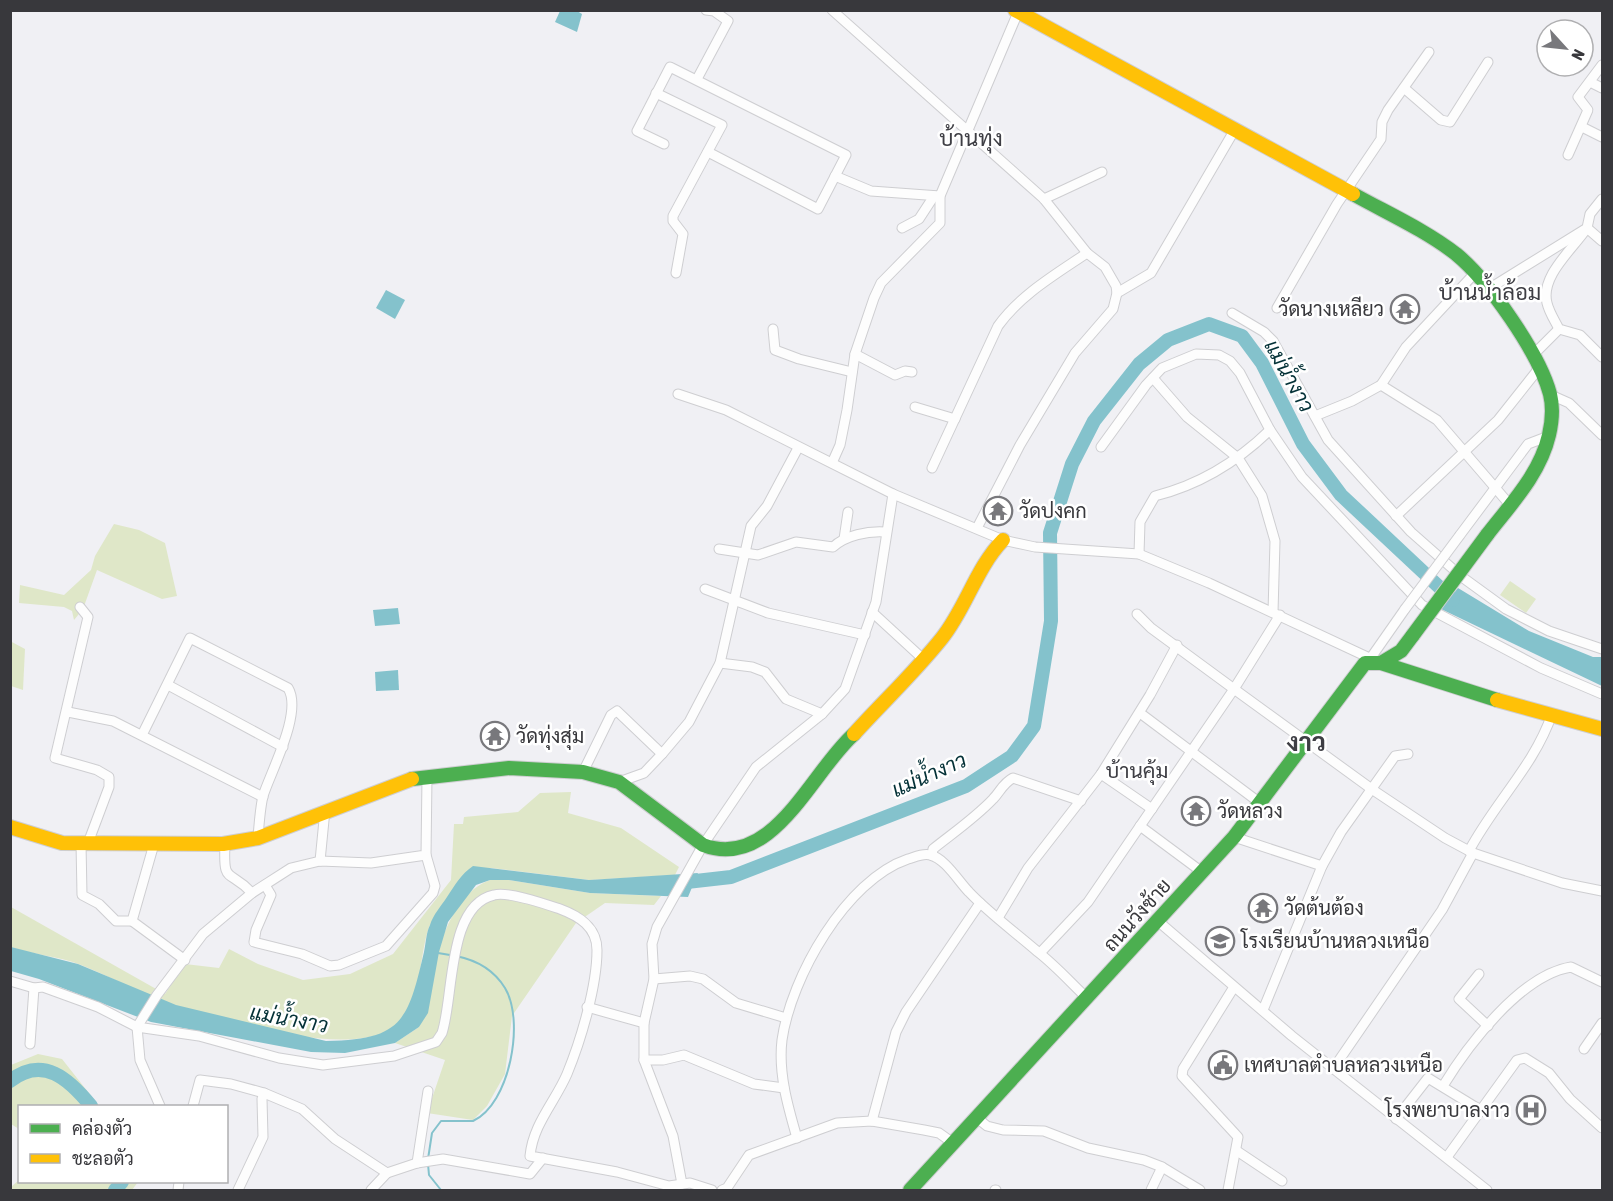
<svg xmlns="http://www.w3.org/2000/svg" width="1613" height="1201" viewBox="0 0 1613 1201" font-family="'Asap Condensed',Sarabun,sans-serif">
	<style>
		.green { fill: #dfe7c8 }
		.water { fill: #84c2cc }
		.lines { fill: none; stroke-linecap: round; stroke-linejoin: round }
		.stream { stroke: #84c2cc; stroke-width: 2 }
		.river { stroke: #84c2cc; stroke-width: 14 }
		.street-casing { stroke: #ceced1; stroke-width: 11 }
		.fast-casing { stroke: #ceced1; stroke-width: 16 }
		.slow-casing { stroke: #ceced1; stroke-width: 16 }
		.street { stroke: #fdfdfd; stroke-width: 9 }
		.fast { stroke: #4caf50; stroke-width: 14 }
		.slow { stroke: #ffc107; stroke-width: 14 }
		.street-bridge-casing { stroke: #ceced1; stroke-width: 11; stroke-linecap: butt }
		.fast-bridge-casing { stroke: #ceced1; stroke-width: 16; stroke-linecap: butt }
		.street-bridge { stroke: #fdfdfd; stroke-width: 9 }
		.fast-bridge { stroke: #4caf50; stroke-width: 14 }
		.labels { text-anchor: middle; stroke-width: 5; stroke-linejoin: round; paint-order: stroke }
		.poi-label { font-size: 20px; fill: #38383c; stroke: #fff; text-anchor: start }
		.street-label { font-size: 20px; fill: #38383c; stroke: #fff }
		.water-label { font-size: 21px; font-style: italic; fill: #043137; stroke: #fff }
		.neighbourhood-label { font-size: 21px; fill: #3e3e44; stroke: #fff }
		.quarter-label { font-size: 22px; fill: #3e3e44; stroke: #fff }
		.district-label { font-size: 26px; font-weight: bold; fill: #3e3e44; stroke: #fff }
	</style>
	<rect width="100%" height="100%" fill="#f0f0f4"/>
	<g class="green">
		<path d="M114,524L139,530L165,543L177,596L162,599L97,570L83,609L74,620L72,611L64,607L19,603L20,585L64,595L91,570L95,556Z"/>
		<path d="M1510,581L1536,599L1526,613L1500,595Z"/>
		<path d="M10,641L25,649L23,690L11,686Z"/>
		<path d="M571,792L568,813L621,828L679,867L675,875L589,880L491,868C480,878 433,916 429,927C419,956 422,998 400,1022C362,1063 224,1021 177,1006C144,995 113,978 81,965C59,956 33,955 11,947V907L165,994L185,964L219,968L229,949L258,964L303,980L350,974L393,954L451,880L454,824H463L464,817L518,812L540,793Z"/>
		<path d="M490,880H509L590,893L661,896L654,905L605,903L576,923L512,1016L505,1074L487,1106L473,1120L427,1113L445,1060L395,1043L419,1027C431,981 441,898 490,880Z"/>
		<path d="M38,1054L62,1059L99,1106H20L19,1129L11,1124V1065Z"/>
		<path d="M19,1180L20,1182H138L132,1190H11V1187Z"/>
	</g>
	<g class="water">
		<path d="M560,11H577L582,14L577,32L555,22Z"/>
		<path d="M386,290L405,300L395,319L376,308Z"/>
		<path d="M1458,588L1529,631L1593,657H1602V686L1441,609Z"/>
		<path d="M398,608L400,624L375,626L373,610Z"/>
		<path d="M398,670L399,690L376,691L375,672Z"/>
		<path d="M473,866L589,880L698,873L688,897L590,893L509,880H490L476,885L448,922L439,952L428,1013L419,1027L395,1043L345,1053L311,1052L151,1022L39,979L11,971V947L78,964L176,1005L326,1041C403,1040 408,1020 424,952C426,943 426,933 430,925C433,915 441,906 447,897C455,885 461,874 473,866Z"/>
	</g>
	<g class="lines">
		<g class="stream">
			<path d="M438,953L450,955"/>
			<path d="M428,1159L432,1133L441,1121H473C510,1104 525,1021 505,988C494,970 476,960 456,956"/>
			<path d="M428,1164L429,1175L441,1190"/>
		</g>
		<g class="river">
			<path d="M678,883L731,877L966,786L1012,756L1034,726L1051,621L1050,533L1072,464L1094,421L1139,364L1168,340L1209,324L1242,336L1262,363L1303,444L1341,495L1453,600"/>
			<path d="M10,1081C43,1055 69,1079 91,1106"/>
			<path d="M115,1190L122,1182"/>
		</g>
		<g class="street-casing">
			<g id="street">
				<path d="M832,10L1044,199L1087,253L1105,267L1116,286L1117,293L1113,309L1075,353L1020,445L977,528"/>
				<path d="M697,79L728,21L714,11L706,10"/>
				<path d="M1590,82L1602,88"/>
				<path d="M1404,88L1441,120L1450,122L1488,62"/>
				<path d="M656,93L722,125L673,216V221L683,234L676,273"/>
				<path d="M1582,127L1602,137"/>
				<path d="M664,144L637,131L670,67L846,155L818,209L708,152"/>
				<path d="M1568,155L1588,110L1578,97L1602,65"/>
				<path d="M835,176L871,191L940,196"/>
				<path d="M1044,199L1102,172"/>
				<path d="M902,228L919,219L934,196"/>
				<path d="M1602,241L1587,228C1573,249 1540,276 1547,303C1549,312 1555,321 1559,329L1580,335L1602,357"/>
				<path d="M1487,290L1587,228L1590,214L1602,199"/>
				<path d="M1117,293L1151,273L1234,131"/>
				<path d="M1277,308L1337,204L1381,139L1382,122L1388,110L1429,52"/>
				<path d="M1232,313L1264,332L1273,341L1328,440L1411,532L1462,577L1506,609L1549,631L1602,649"/>
				<path d="M773,329L775,350L799,359L852,372"/>
				<path d="M855,354L895,375L905,371L912,372"/>
				<path d="M1532,356L1559,329"/>
				<path d="M1153,378L1187,417L1238,458L1262,496L1275,541L1273,612"/>
				<path d="M1381,385L1437,420L1510,505"/>
				<path d="M678,394L726,410L893,494L1003,540L1035,547L1139,554L1209,583L1376,661"/>
				<path d="M1551,395L1569,403L1602,435"/>
				<path d="M915,407L955,419"/>
				<path d="M1315,416L1352,401L1381,385L1406,347L1474,274"/>
				<path d="M1101,447L1146,385L1162,368L1196,354L1219,355L1230,361L1240,373L1270,430L1302,477L1422,605L1541,668L1602,694"/>
				<path d="M832,463L840,445L847,410L855,354L874,298L881,283L940,223V196L1019,10"/>
				<path d="M932,468L998,326C1020,295 1056,274 1087,253"/>
				<path d="M1396,516L1498,420L1540,367"/>
				<path d="M1460,535L1528,444L1549,436"/>
				<path d="M844,539L848,512"/>
				<path d="M719,549L758,555L796,542L833,547C846,535 868,531 885,532"/>
				<path d="M1139,554L1140,522L1155,496C1199,485 1238,461 1270,430"/>
				<path d="M705,589L768,613L865,635"/>
				<path d="M80,607L88,617L55,758L97,770L109,777V787L88,843"/>
				<path d="M872,612L922,658"/>
				<path d="M1137,614L1151,628L1234,689L1373,790L1445,838L1473,853L1562,883L1602,891"/>
				<path d="M1370,659L1405,609"/>
				<path d="M720,663L752,667L765,672L786,699L822,714"/>
				<path d="M168,685L283,747"/>
				<path d="M68,712L113,721L263,797"/>
				<path d="M1140,713L1260,803"/>
				<path d="M142,735L190,638L288,688C303,712 271,771 263,796C260,809 259,824 258,838"/>
				<path d="M583,772L611,715L617,711L662,754L689,722L720,663L751,526L767,506L798,448"/>
				<path d="M1101,774L1152,809"/>
				<path d="M619,782L644,773L662,754"/>
				<path d="M1140,826L1202,872"/>
				<path d="M1234,837L1322,866"/>
				<path d="M81,843L82,895L99,904L116,921H132L154,844"/>
				<path d="M225,844C223,886 229,868 252,893"/>
				<path d="M1469,851C1495,802 1534,766 1552,714"/>
				<path d="M932,855L933,849C953,833 975,818 993,799C1000,792 1003,783 1013,778L1081,801"/>
				<path d="M320,861L325,810"/>
				<path d="M265,885L271,895L256,930L254,942L302,954L330,966L339,965L386,946L433,893L435,886L426,855"/>
				<path d="M998,918L1028,868L1101,774L1150,695L1177,645"/>
				<path d="M132,921L185,960"/>
				<path d="M1159,922L1292,1036L1487,1190"/>
				<path d="M1040,953L1088,902L1234,689L1280,615"/>
				<path d="M1479,974L1459,999L1488,1026"/>
				<path d="M654,979L690,976L703,979L736,1003L786,1018"/>
				<path d="M10,981L34,988L43,987L98,1007L137,1027L199,1036L279,1058L323,1065L394,1056L436,1042L442,1033C454,997 447,905 494,895C508,891 545,904 560,909C579,916 597,927 597,950C597,986 581,1040 567,1074C555,1102 533,1124 530,1156L617,1172L669,1186L690,1183L712,1190"/>
				<path d="M587,1007L644,1023"/>
				<path d="M1263,1010L1322,866L1341,832L1395,756L1408,754"/>
				<path d="M30,1044L34,988"/>
				<path d="M1584,1049L1602,1023"/>
				<path d="M644,1060H663L684,1055L754,1084L784,1088"/>
				<path d="M1333,1069L1442,910L1473,853"/>
				<path d="M1443,1086C1468,1045 1521,975 1571,967L1602,982"/>
				<path d="M160,1106L140,1060L137,1027L157,995L203,934L252,893L291,868L320,861L371,863L426,855L427,777"/>
				<path d="M193,1106L200,1080L231,1084L264,1093L302,1109L335,1139L387,1173"/>
				<path d="M977,1118L987,1126L1003,1130L1044,1131L1088,1148L1144,1160L1162,1167L1200,1190"/>
				<path d="M1396,1119L1428,1078L1482,1111"/>
				<path d="M872,1121L896,1032L906,1012L980,903"/>
				<path d="M797,1138C788,1107 778,1073 782,1040C791,977 846,880 908,859C915,857 923,853 930,855C945,858 959,882 969,892C990,914 1015,932 1038,952C1056,966 1071,983 1088,999"/>
				<path d="M1237,1151L1282,1181"/>
				<path d="M1447,1157L1517,1060L1525,1058L1549,1073L1570,1099L1602,1128"/>
				<path d="M417,1163L428,1091"/>
				<path d="M682,1184L673,1136L644,1060V1023L654,979L652,944L657,927L703,845L756,767L822,714L845,689L876,602L893,494"/>
				<path d="M178,1190L179,1182"/>
				<path d="M238,1190L263,1137L262,1099L264,1093"/>
				<path d="M371,1190L387,1173L417,1163L443,1159L530,1174L543,1158"/>
				<path d="M722,1190L727,1188L749,1155L837,1123L872,1121L924,1130L939,1133L953,1143"/>
				<path d="M995,1190H996"/>
				<path d="M1151,1190L1162,1167"/>
				<path d="M1228,1190L1238,1137L1182,1076L1183,1069L1234,987"/>
			</g>
		</g>
		<g class="fast-casing">
			<g id="fast">
				<path d="M1353,194C1387,213 1425,230 1456,254C1488,280 1539,353 1550,394C1553,406 1552,422 1549,435C1540,474 1511,504 1487,535"/>
				<path d="M1381,663L1401,651L1413,635"/>
				<path d="M412,779L509,768L583,772L619,782L703,845C773,871 811,772 854,734"/>
				<path d="M910,1190L1234,837L1365,663H1381L1497,700"/>
			</g>
		</g>
		<g class="slow-casing">
			<g id="slow">
				<path d="M1015,10L1353,194"/>
				<path d="M1497,700L1602,729"/>
				<path d="M854,734C883,702 915,672 942,638C966,608 976,568 1003,540"/>
				<path d="M10,827L62,843L223,844L258,838L412,779"/>
			</g>
		</g>
		<use href="#street" class="street"/>
		<use href="#fast" class="fast"/>
		<use href="#slow" class="slow"/>
		<g class="street-bridge-casing">
			<path id="street-bridge" d="M1405,609L1460,535"/>
		</g>
		<g class="fast-bridge-casing">
			<path id="fast-bridge" d="M1413,635L1487,535"/>
		</g>
		<use href="#street-bridge" class="street-bridge"/>
		<use href="#fast-bridge" class="fast-bridge"/>
	</g>
	<defs>
		<g id="temple-ring" transform="scale(1.5)"><circle r="9.5" fill="#fff" stroke="#78787c" stroke-width="1.5"/><path d="M0-6L5-2H3V0L6.5 2.5H4V6H1.5V3h-3V6H-4V2.5H-6.5L-3 0V-2H-5Z" fill="#78787c"/></g>
		<g id="school-ring" transform="scale(1.5)"><circle r="9.5" fill="#fff" stroke="#78787c" stroke-width="1.5"/><path d="M0-5L7-2L0 1L-7-2ZM-4 1L0 2.5L4 1V4Q0 6-4 4Z" fill="#78787c"/></g>
		<g id="civic-ring" transform="scale(1.5)"><circle r="9.5" fill="#fff" stroke="#78787c" stroke-width="1.5"/><path d="M-.6-6.5H3V-4.5H.6V-3L4-1V1h2V6H-6V1h2V-1L-.6-3ZM-1.2 2.5V6h2.4V2.5Z" fill="#78787c"/></g>
		<g id="hospital-ring" transform="scale(1.5)"><circle r="9.5" fill="#fff" stroke="#78787c" stroke-width="1.5"/><path d="M-5-5h3v3.5h4V-5h3V5h-3V1.5h-4V5h-3Z" fill="#78787c"/></g>
	</defs>
	<g fill-rule="evenodd">
		<use href="#temple-ring" x="1405" y="309"/>
		<use href="#temple-ring" x="998" y="511"/>
		<use href="#temple-ring" x="495" y="736"/>
		<use href="#temple-ring" x="1196" y="811"/>
		<use href="#temple-ring" x="1263" y="908"/>
		<use href="#school-ring" x="1220" y="941"/>
		<use href="#civic-ring" x="1223" y="1065"/>
		<use href="#hospital-ring" x="1531" y="1110"/>
	</g>
	<g class="labels">
		<g class="poi-label">
			<text x="1384" y="316" text-anchor="end">วัดนางเหลียว</text>
			<text x="1019" y="518">วัดปงคก</text>
			<text x="516" y="743">วัดทุ่งสุ่ม</text>
			<text x="1217" y="818">วัดหลวง</text>
			<text x="1284" y="915">วัดต้นต้อง</text>
			<text x="1241" y="948">โรงเรียนบ้านหลวงเหนือ</text>
			<text x="1244" y="1072">เทศบาลตำบลหลวงเหนือ</text>
			<text x="1510" y="1117" text-anchor="end">โรงพยาบาลงาว</text>
		</g>
		<g class="street-label">
			<text transform="translate(1137 915) rotate(-48)" y="7">ถนนวังซ้าย</text>
		</g>
		<g class="water-label">
			<text transform="translate(1289 376) rotate(61)" y="7">แม่น้ำงาว</text>
			<text transform="translate(929 775) rotate(-24)" y="7">แม่น้ำงาว</text>
			<text transform="translate(289 1019) rotate(10)" y="7">แม่น้ำงาว</text>
		</g>
		<g class="neighbourhood-label">
			<text x="1137" y="778">บ้านคุ้ม</text>
		</g>
		<g class="quarter-label">
			<text x="971" y="146">บ้านทุ่ง</text>
			<text x="1490" y="300">บ้านน้ำล้อม</text>
		</g>
		<g class="district-label">
			<text x="1306" y="751">งาว</text>
		</g>
	</g>
	<rect width="1613" height="1201" fill="none" stroke="#38383c" stroke-width="24"/>
	<rect x="18" y="1105" width="210" height="78" fill="#ffffff" stroke="#afafb1" stroke-width="1.5"/>
	<rect x="30" y="1124" width="30" height="9" fill="#4caf50" stroke="#afafb1" stroke-width="1.5"/>
	<text x="72" y="1135" font-size="18" fill="#38383c">คล่องตัว</text>
	<rect x="30" y="1154" width="30" height="9" fill="#ffc107" stroke="#afafb1" stroke-width="1.5"/>
	<text x="72" y="1165" font-size="18" fill="#38383c">ชะลอตัว</text>
	<g transform="translate(1565 48) rotate(117)"><circle r="28" fill="#ffffff" stroke="#afafb1" stroke-width="1.5"/>
	<path d="M0-4.5L10 22L0 15L-10 22Z" fill="#78787c"/>
	<text y="-9" font-size="16" font-weight="bold" text-anchor="middle" fill="#38383c">N</text>
	</g>
</svg>
